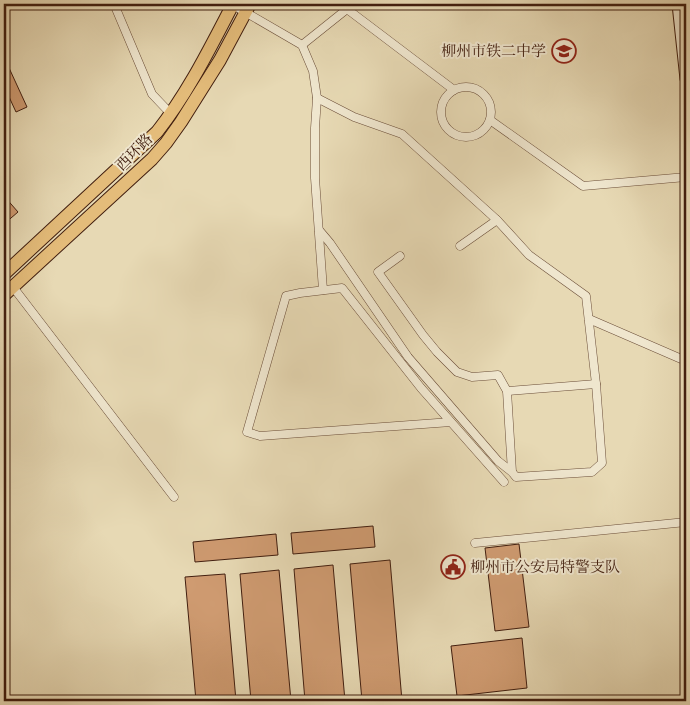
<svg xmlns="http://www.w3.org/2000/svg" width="690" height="705" viewBox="0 0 690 705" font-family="Alegreya,'Noto Serif SC',serif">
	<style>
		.building { fill: #cf9b71; stroke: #411e0f }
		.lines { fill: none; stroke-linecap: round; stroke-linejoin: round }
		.street-casing { stroke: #6a4d38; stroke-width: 9 }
		.secondary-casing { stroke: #411e0f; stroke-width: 13 }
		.primary-casing { stroke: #411e0f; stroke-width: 14 }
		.street { stroke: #efe6ce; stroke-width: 8 }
		.secondary { stroke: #efe6ce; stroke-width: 11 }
		.primary { stroke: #e4bc7a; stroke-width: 12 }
		.labels { text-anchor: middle; stroke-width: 4; stroke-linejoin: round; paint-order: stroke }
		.poi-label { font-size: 15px; fill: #411e0f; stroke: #efe6ce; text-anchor: end }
		.street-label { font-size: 15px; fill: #411e0f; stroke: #efe6ce }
	</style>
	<rect width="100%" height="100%" fill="#e7d9b4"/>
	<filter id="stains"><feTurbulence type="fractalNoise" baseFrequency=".004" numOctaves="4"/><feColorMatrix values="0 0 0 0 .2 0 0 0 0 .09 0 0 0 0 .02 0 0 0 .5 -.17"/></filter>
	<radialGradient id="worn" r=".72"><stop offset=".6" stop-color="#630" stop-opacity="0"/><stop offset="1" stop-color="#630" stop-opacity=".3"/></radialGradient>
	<g class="building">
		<path d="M4,57L27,107L16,112L4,86Z"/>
		<path d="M4,196L18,212L4,224Z"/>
		<path d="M373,526L375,547L293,554L291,533Z"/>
		<path d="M276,534L278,555L195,562L193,542Z"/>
		<path d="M519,544L529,627L495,631L485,548Z"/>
		<path d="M390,560L402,701H362L350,564Z"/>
		<path d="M333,565L345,701H305L294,569Z"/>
		<path d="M279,570L291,701H251L240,574Z"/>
		<path d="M225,574L236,701H196L185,577Z"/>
		<path d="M522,638L527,688L457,696L451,646Z"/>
	</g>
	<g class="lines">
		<g class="street-casing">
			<g id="street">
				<path d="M114,4L152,94L171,114"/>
				<path d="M233,5L302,45L313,71L317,98L315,128V178L323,290"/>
				<path d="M302,45L347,9L454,90"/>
				<circle cx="466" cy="112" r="25"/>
				<path d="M317,98L354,117L402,134L497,220L529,255L586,296L596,384L602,463L592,472L516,477L512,472L498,461L408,357L330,243L319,230"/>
				<path d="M490,120L583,186L686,177"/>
				<path d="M460,246L497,220"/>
				<path d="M400,256L378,272L423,335L437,352L457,372L472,377L498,375L507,391L512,472"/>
				<path d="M13,287L174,497"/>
				<path d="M589,319L686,361"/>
				<path d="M507,391L596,384"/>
				<path d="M451,422L260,436L247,432L286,296L300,293L342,288L421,388L504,482"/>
				<path d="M475,543L686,522"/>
			</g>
		</g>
		<g class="secondary-casing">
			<path id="secondary" d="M678,4L686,79"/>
		</g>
		<g class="primary-casing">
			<g id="primary">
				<path d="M4,274L157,132C188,93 210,48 233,4"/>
				<path d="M4,295L152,159L166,143L181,122L220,60L250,4"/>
			</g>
		</g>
		<use href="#street" class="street"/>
		<use href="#secondary" class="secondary"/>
		<use href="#primary" class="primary"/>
	</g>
	<defs>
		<g id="school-ring" transform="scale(1.25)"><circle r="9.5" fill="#efe6ce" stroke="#8f2418" stroke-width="1.5"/><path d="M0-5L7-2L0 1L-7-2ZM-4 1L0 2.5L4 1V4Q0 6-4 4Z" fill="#8f2418"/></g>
		<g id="civic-ring" transform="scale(1.25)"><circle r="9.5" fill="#efe6ce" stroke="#8f2418" stroke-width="1.5"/><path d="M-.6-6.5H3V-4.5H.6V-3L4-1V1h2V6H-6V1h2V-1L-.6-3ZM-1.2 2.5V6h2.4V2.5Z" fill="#8f2418"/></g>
	</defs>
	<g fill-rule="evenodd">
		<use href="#school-ring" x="564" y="51"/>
		<use href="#civic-ring" x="453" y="567"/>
	</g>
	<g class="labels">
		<g class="poi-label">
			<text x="546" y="56">柳州市铁二中学</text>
			<text x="470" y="572" text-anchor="start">柳州市公安局特警支队</text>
		</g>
		<g class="street-label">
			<text transform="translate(134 152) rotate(-45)" y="5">西环路</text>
		</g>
	</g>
	<rect width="690" height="705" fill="none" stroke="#e7d9b4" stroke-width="20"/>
	<rect x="5" y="5" width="680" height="695" fill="none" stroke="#411e0f" stroke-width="2.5"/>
	<rect x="10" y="10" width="670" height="685" fill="none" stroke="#411e0f"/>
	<rect width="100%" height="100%" filter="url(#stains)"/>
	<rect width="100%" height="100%" fill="url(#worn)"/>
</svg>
